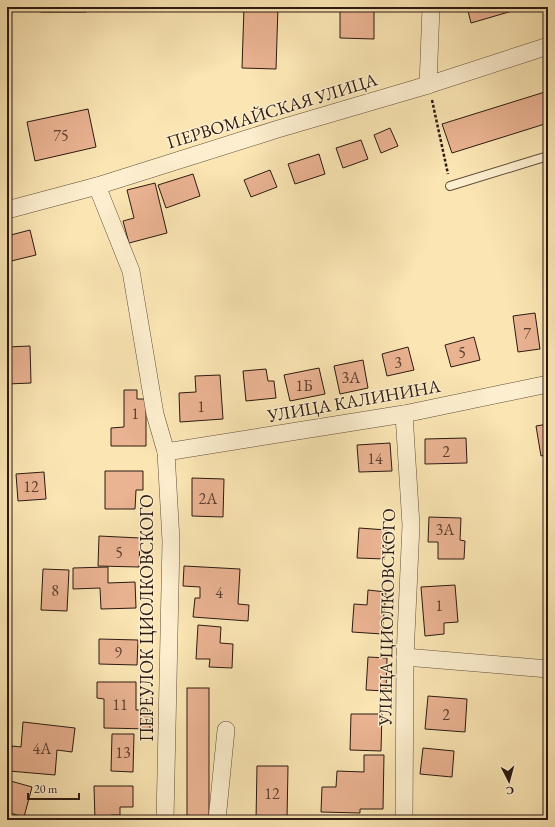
<svg xmlns="http://www.w3.org/2000/svg" width="555" height="827" viewBox="0 0 555 827" font-family="'EB Garamond',serif">
	<style>
		.building { fill: #eab392; stroke: #2c1a12 }
		.lines { fill: none; stroke-linecap: round; stroke-linejoin: round }
		.lane-casing { stroke: #604d3a; stroke-width: 10 }
		.street-casing { stroke: #604d3a; stroke-width: 18 }
		.path { stroke: #2c1a12; stroke-width: 2.5; stroke-dasharray: 3 2; stroke-linecap: butt }
		.lane { stroke: #fceece; stroke-width: 8 }
		.street { stroke: #fceece; stroke-width: 17 }
		.labels { text-anchor: middle; stroke-width: 3; stroke-linejoin: round; paint-order: stroke }
		.number-label { font-size: 16px; fill: #5c4032 }
		.street-label { font-size: 18px; fill: #2c1a12; stroke: #fceece }
	</style>
	<rect width="100%" height="100%" fill="#fae5b3"/>
	<filter id="stains"><feTurbulence type="fractalNoise" baseFrequency=".005" numOctaves="4"/><feColorMatrix values="0 0 0 0 .2 0 0 0 0 .09 0 0 0 0 .02 0 0 0 .5 -.17"/></filter>
	<radialGradient id="worn" r=".72"><stop offset=".6" stop-color="#630" stop-opacity="0"/><stop offset="1" stop-color="#630" stop-opacity=".3"/></radialGradient>
	<g class="building">
		<rect x="41" y="7" width="45" height="5"/>
		<path d="M244,7H278L276,69L242,68Z"/>
		<path d="M340,7H374V39L340,38Z"/>
		<path d="M467,7H526L471,23Z"/>
		<path d="M548,91V123L452,153L442,124Z"/>
		<path d="M88,109L96,147L35,161L27,122Z"/>
		<path d="M390,128L398,146L381,153L374,135Z"/>
		<path d="M361,140L368,159L343,168L336,148Z"/>
		<path d="M319,154L325,174L295,184L288,164Z"/>
		<path d="M270,170L277,187L251,197L244,180Z"/>
		<path d="M193,174L200,196L166,208L158,185Z"/>
		<path d="M155,183L167,233L129,243L123,221L134,218L127,190Z"/>
		<path d="M30,230L36,255L7,262V236Z"/>
		<path d="M535,313L540,349L518,352L513,316Z"/>
		<path d="M474,337L480,360L451,367L445,345Z"/>
		<path d="M30,346L31,383L7,384V347Z"/>
		<path d="M408,347L414,370L387,376L382,354Z"/>
		<path d="M363,360L368,388L340,394L334,366Z"/>
		<path d="M319,368L325,394L290,401L284,375Z"/>
		<path d="M266,369L268,381H274L276,398L246,401L243,371Z"/>
		<path d="M220,375L223,419L180,422L179,393L196,392L195,376Z"/>
		<path d="M124,390H137V399H146V446H111V428L124,427Z"/>
		<path d="M548,424V454L541,456L536,426Z"/>
		<path d="M466,438L467,463L425,464V439Z"/>
		<path d="M390,443L392,471L359,472L357,445Z"/>
		<path d="M105,471H143V490H136L135,509H105Z"/>
		<path d="M44,472L46,499L18,501L16,474Z"/>
		<path d="M192,478L224,479L223,517L192,516Z"/>
		<path d="M429,517L461,518L460,540L465,541L464,559H438V542H428Z"/>
		<path d="M359,528L387,530L385,559L357,558Z"/>
		<path d="M99,536L140,538L139,567L98,566Z"/>
		<path d="M184,566L240,569L238,604L249,605L248,621L193,617L195,598H200V587L183,586Z"/>
		<path d="M108,567V583L135,582L136,608L101,609L100,588L73,589V568Z"/>
		<path d="M43,569L69,570L67,611L41,610Z"/>
		<path d="M455,585L458,622L444,623V634L425,636L421,587Z"/>
		<path d="M368,590L386,592L382,634L352,632L354,604L367,605Z"/>
		<path d="M198,625L221,627L220,643L233,644L232,668L209,667L210,659H196Z"/>
		<path d="M99,639L138,640L137,665L99,664Z"/>
		<path d="M368,657L387,658L386,691L366,690Z"/>
		<path d="M97,682H136V710H150V729L104,728V699L97,698Z"/>
		<rect x="187" y="688" width="22" height="132"/>
		<path d="M428,696L467,699L465,732L425,729Z"/>
		<path d="M351,714H382L381,751L350,750Z"/>
		<path d="M23,722L75,728L72,752L57,750L55,775L9,771L12,746L21,747Z"/>
		<path d="M112,734H134L133,772L111,771Z"/>
		<path d="M423,748L454,751L452,777L420,774Z"/>
		<path d="M364,755H384L383,809H360V813L321,812L322,787H336L337,771L364,772Z"/>
		<path d="M257,766H288L287,820H256Z"/>
		<path d="M7,780L32,787L24,817L7,812Z"/>
		<path d="M94,786H133V807H120V815H111L112,820H95Z"/>
	</g>
	<g class="lines">
		<g class="lane-casing">
			<path id="lane" d="M450,186L548,156"/>
		</g>
		<g class="street-casing">
			<g id="street">
				<path d="M428,85L431,7"/>
				<path d="M97,186L131,271L155,414L166,452L171,541L165,820"/>
				<path d="M7,210L97,186L278,129L428,85L548,46"/>
				<path d="M166,452L404,414L548,384"/>
				<path d="M405,657L548,669"/>
				<path d="M217,820L226,730"/>
				<path d="M404,820L405,657L411,525L404,414"/>
			</g>
		</g>
		<path class="path" d="M432,100L448,174"/>
		<use href="#lane" class="lane"/>
		<use href="#street" class="street"/>
	</g>
	<g class="labels">
		<g class="number-label">
			<text x="61" y="141">75</text>
			<text x="527" y="339">7</text>
			<text x="462" y="358">5</text>
			<text x="398" y="368">3</text>
			<text x="351" y="383">3А</text>
			<text x="304" y="391">1Б</text>
			<text x="201" y="412">1</text>
			<text x="135" y="419">1</text>
			<text x="446" y="457">2</text>
			<text x="375" y="464">14</text>
			<text x="31" y="492">12</text>
			<text x="208" y="504">2А</text>
			<text x="445" y="535">3А</text>
			<text x="119" y="558">5</text>
			<text x="55" y="596">8</text>
			<text x="219" y="598">4</text>
			<text x="439" y="611">1</text>
			<text x="118" y="658">9</text>
			<text x="120" y="710">11</text>
			<text x="446" y="720">2</text>
			<text x="42" y="754">4А</text>
			<text x="123" y="758">13</text>
			<text x="272" y="799">12</text>
		</g>
		<g class="street-label">
			<text transform="translate(272 111) rotate(-17)" y="6">ПЕРВОМАЙСКАЯ УЛИЦА</text>
			<text transform="translate(354 401) rotate(-10)" y="6">УЛИЦА КАЛИНИНА</text>
			<text transform="translate(387 617) rotate(-89)" y="6">УЛИЦА ЦИОЛКОВСКОГО</text>
			<text transform="translate(147 618) rotate(-90)" y="6">ПЕРЕУЛОК ЦИОЛКОВСКОГО</text>
		</g>
	</g>
	<rect width="555" height="827" fill="none" stroke="#fae5b3" stroke-width="24"/>
	<rect x="8" y="8" width="539" height="811" fill="none" stroke="#2c1a12" stroke-width="2"/>
	<rect x="12" y="12" width="531" height="803" fill="none" stroke="#2c1a12"/>
	<g transform="translate(509 781) rotate(174)" stroke="#fceece" stroke-width="3" paint-order="stroke">
	<path d="M0-3L7 15L0 10L-7 15Z" fill="#2c1a12"/>
	<text y="-6" font-size="11" font-weight="bold" text-anchor="middle" fill="#2c1a12">С</text>
	</g>
	<path d="M28 793v6h51v-6" fill="none" stroke="#2c1a12" stroke-width="2"/>
	<text x="34" y="793" font-size="12" fill="#2c1a12" stroke="#fceece" stroke-width="3" paint-order="stroke">20 m</text>
	<rect width="100%" height="100%" filter="url(#stains)"/>
	<rect width="100%" height="100%" fill="url(#worn)"/>
</svg>
